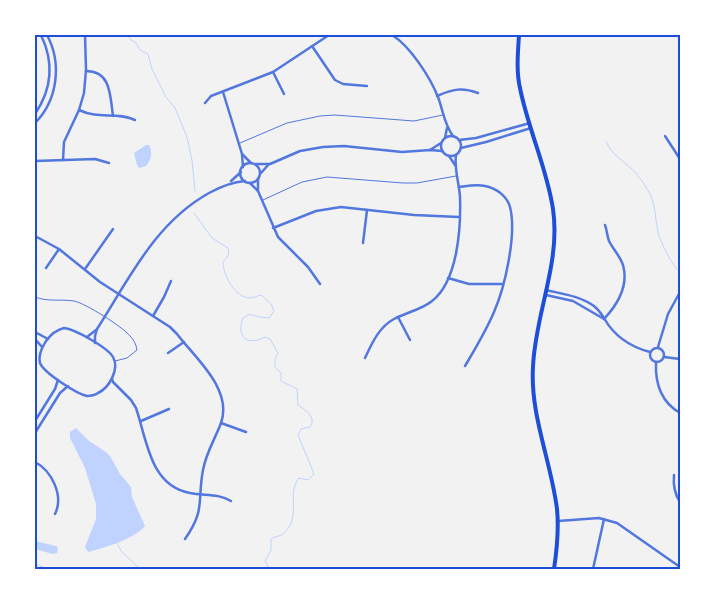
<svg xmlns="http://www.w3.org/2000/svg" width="715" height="604" viewBox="0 0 715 604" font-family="'Fira Sans Condensed',sans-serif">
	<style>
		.water { fill: #bfd3fe }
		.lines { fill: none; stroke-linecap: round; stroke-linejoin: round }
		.stream { stroke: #bfd3fe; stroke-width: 1 }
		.service { stroke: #5277de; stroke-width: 1 }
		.minor { stroke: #5277de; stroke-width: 2.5 }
		.secondary { stroke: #1d4ed8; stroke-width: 4 }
		.neatline { fill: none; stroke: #1d4ed8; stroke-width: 2 }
	</style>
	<rect width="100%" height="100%" fill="#f2f2f2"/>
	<g class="water">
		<path d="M146,145H149C153,153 151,160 146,166L139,168L137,165L134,153Z"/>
		<path d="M76,428L89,441L106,452L110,456L120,474L131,487L132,497L145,526C134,539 104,548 88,552L85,547L96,519V504L85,468L70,438V432Z"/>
		<path d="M35,541L56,546L58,548L57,553L52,554L36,549Z"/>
	</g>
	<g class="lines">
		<g class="stream">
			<path d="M127,35L131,40L136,43L140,50L148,54L152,69L166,97L175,108L187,137L192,160L195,191"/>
			<path d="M606,141C611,154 622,160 632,169C639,176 645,185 650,194C656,207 655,219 658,232C660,242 673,266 680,273"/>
			<path d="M194,213L212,238L228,248C230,255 227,257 223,262C223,275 235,297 249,298C253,298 257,296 261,295L271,304L274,311L269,318L259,317L250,314L243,318C236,336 247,347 265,337L270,339L278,353L275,359V367L281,373V381L297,389L298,405C305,410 317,417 310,427L301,429L298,435L314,474L308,480L299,478C286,494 302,517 284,533C280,537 275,536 271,539V550L265,561L269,569"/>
			<path d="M116,542L122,552L140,569"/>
			<path d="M35,564L48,569"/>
		</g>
		<g class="service">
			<path d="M240,143L287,123L320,116L335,115L414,121L443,115"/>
			<path d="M263,200L302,182L327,177L403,183H417L456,176"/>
			<path d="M35,297C47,302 61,299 74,301C85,303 123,327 130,336C134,340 136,344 137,350L127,358L115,361"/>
		</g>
		<g class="minor">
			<path d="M392,35C410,46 430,77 438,97C443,110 444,124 453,136"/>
			<path d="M312,46L335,80L343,84L367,86"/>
			<path d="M86,71C111,71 110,95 113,116"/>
			<path d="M273,72L284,94"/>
			<path d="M223,92L242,154L243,167"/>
			<path d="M437,96C453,89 462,87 478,93"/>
			<path d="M205,103L211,96L273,72L329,35"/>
			<path d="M79,110C100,120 115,111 135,120"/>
			<path d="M35,114C52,89 54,62 41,35"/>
			<path d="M35,123C58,100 62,63 47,35"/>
			<circle cx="451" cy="146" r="10"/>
			<path d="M665,136L680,159"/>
			<path d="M445,138L447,128"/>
			<path d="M459,140L476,138L530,123"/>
			<path d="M461,148L486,142L531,128"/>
			<path d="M430,150L441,143"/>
			<path d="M242,154L251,163"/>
			<path d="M449,156L455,165"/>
			<path d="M63,160L64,142L79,110L84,93L86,70L85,35"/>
			<path d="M35,161L95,159L109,163"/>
			<circle cx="250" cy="173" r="10"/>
			<path d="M256,164H270L300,151L323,147L344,146L402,152L430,150L442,151"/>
			<path d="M261,173L269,164"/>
			<path d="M231,181L241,172"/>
			<path d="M250,183L258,191L278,237L308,267L320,284"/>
			<path d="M459,187C467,186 477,184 485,186C496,188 507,196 510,207C517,234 505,287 494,312C486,331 475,349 465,366"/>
			<path d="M258,190V179"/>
			<path d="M273,228L316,211L341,207L414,215L459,217"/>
			<path d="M35,236L59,249L100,282L170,327L177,334C195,358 233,389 221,423C215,439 206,453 203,470C197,501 206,509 185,539"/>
			<path d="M363,243L367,210"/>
			<path d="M46,268L59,249"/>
			<path d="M85,269L113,229"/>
			<path d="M448,278L469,284H503"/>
			<path d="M546,290C563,294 580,296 594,306C599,310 601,313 604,318C614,336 631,347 650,352"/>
			<path d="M546,295L573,301L604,319"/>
			<path d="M153,316L164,297L171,281"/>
			<path d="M398,317L410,340"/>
			<path d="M604,319C618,304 629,286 623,265C620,256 613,249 609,241C607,236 607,230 605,225"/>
			<path d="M64,328C75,329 108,348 113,357C120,369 109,388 98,393C95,395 91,396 87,396C77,394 44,373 40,363C38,355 42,348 46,341C51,334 56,330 64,328Z"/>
			<path d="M35,332L48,339"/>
			<path d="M87,337L96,330"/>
			<path d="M35,339L42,347"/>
			<path d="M95,343V336L97,329C129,279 155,223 209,193C220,187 231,182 245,181"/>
			<path d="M658,347L668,314L680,292"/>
			<circle cx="657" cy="355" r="7"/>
			<path d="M168,353L184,342"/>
			<path d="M664,357L680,359"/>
			<path d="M365,358C372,343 379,327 394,319C407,312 421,310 432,301C458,281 461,227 460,197C459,182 454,169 456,155"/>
			<path d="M656,362C655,383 661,402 680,413"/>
			<path d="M112,379L113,382L131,400L136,408C147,440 150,486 190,493C204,496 218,493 231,501"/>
			<path d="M35,421L55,389L58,380"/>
			<path d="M141,421L169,409"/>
			<path d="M221,423L246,432"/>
			<path d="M35,433L60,393L68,386"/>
			<path d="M35,462C52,471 64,496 55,514"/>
			<path d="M674,475C673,485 674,493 680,502"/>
			<path d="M558,521L599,518L617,523L680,567"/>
			<path d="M593,569L604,519"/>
		</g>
		<path class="secondary" d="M519,35C518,52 516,71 520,88C528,129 547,168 553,209C561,263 535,314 533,367C530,415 551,461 557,509C559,529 557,549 554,569"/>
	</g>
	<rect width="715" height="604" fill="none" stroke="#ffffff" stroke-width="72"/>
	<rect x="36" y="36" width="643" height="532" class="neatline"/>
</svg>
